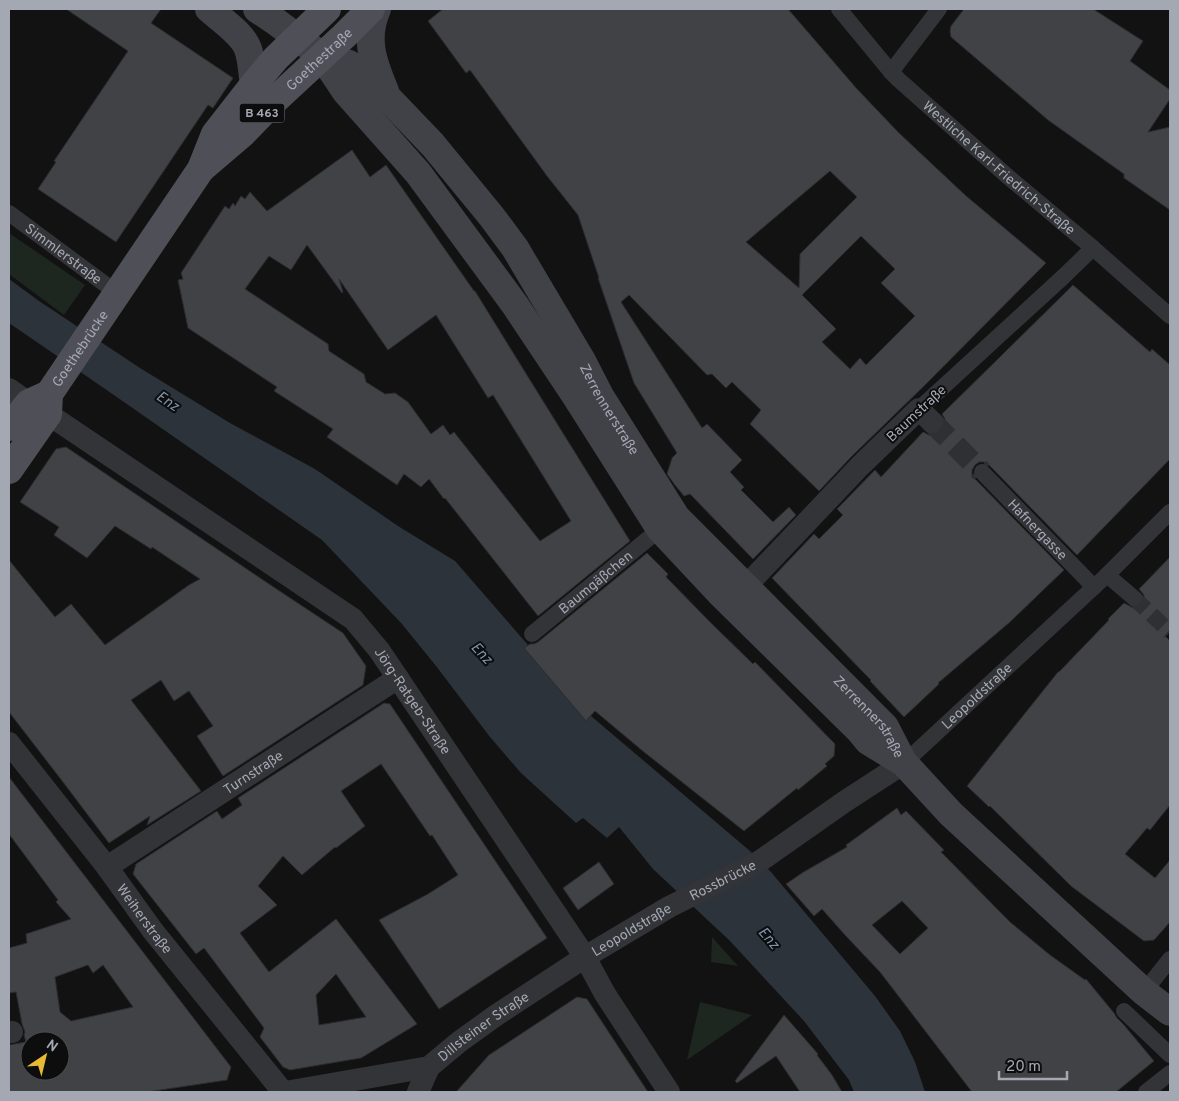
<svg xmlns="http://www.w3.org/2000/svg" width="1179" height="1101" viewBox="0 0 1179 1101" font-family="Overpass,sans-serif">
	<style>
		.green { fill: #1e2620 }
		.water { fill: #2c333b }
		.building { fill: #414246; stroke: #2c2c2f; fill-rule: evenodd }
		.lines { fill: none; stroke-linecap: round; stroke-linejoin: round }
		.pedestrian-tunnel { stroke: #2f3033; stroke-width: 16; stroke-dasharray: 16 8; stroke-linecap: butt }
		.minor-tunnel { stroke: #2f3033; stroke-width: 22; stroke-dasharray: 22 11; stroke-linecap: butt }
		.pedestrian { stroke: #333438; stroke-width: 16 }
		.minor { stroke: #333438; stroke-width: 22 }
		.secondary { stroke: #414248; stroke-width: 28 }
		.primary { stroke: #4f5057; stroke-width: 28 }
		.labels { text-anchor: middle; stroke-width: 4; stroke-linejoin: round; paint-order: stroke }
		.shield { fill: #0d0d0e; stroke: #777a82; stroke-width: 1 }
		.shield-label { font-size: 12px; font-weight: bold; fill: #a4a8b3 }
		.street-label { font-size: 14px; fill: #a4a8b3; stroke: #0d0d0e }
		.water-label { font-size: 15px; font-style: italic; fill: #7c93ad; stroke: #0d0d0e }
	</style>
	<rect width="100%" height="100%" fill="#121213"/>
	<g class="green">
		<path d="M9,233L85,285L64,315L9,274Z"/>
		<path d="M712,937L738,966L711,962Z"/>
		<path d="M700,1002L752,1015L687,1060Z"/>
	</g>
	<path class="water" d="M9,279L39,301L140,368L230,423L315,469L398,526L455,561L528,645L525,648L586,721L591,716L750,851L771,872L875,996L900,1031L915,1062L925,1092H854L849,1080L804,1021L729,940L653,869L619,827L607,838L583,818L576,823L521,773L490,737L436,666L402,624L322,540L111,393L9,323Z"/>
	<g class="building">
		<path d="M66,9H161L151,23L233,78L213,108L208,105L116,242L38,189L56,162L54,161L128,51Z"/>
		<path d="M443,9H788L857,89L899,133L965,195L1046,263L925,385L851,457L819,491L750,424L761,410L732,382L726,388L712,374L707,375L629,295L621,302L702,428L707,424L742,460L730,472L744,487L741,490L773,522L789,507L796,515L753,559L690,494L684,496L675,485L667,474L672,458L677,453L634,383L598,278H599L578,215L547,176L470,70L466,73L428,21ZM830,171L857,197L800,254L799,288L746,242ZM861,236L895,269L881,283L915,316L866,365L860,358L850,369L822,342L836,329L802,295Z"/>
		<path d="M964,9H1093L1143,41L1130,61L1170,90V99L1148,132L1170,127V210L1124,178V174L1048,120L951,37L950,31L951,26Z"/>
		<path d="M352,150L370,177L386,165L474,291H475L525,372L630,541L538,616L445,498L444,499L429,479L421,487L404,474L397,485L327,437L333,429L274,391L277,387L188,328L178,280L183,279L181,273L225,206L229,209L233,203L235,206L241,196L245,199L250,192L267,211ZM307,245L342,293L343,292L339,279L388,350L436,315L488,398L493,395L571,521L540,541L454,432L450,435L443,425L431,434L408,402L395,393L385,394L366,382L364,374L329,351L328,344L245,289L269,256L291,270Z"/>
		<path d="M1073,285L1150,352L1152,349L1170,365V459L1077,555L989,465L984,462H979L975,465L972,470V475L975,479L1064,570L1010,622L938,683L939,684L904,717L870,681L871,680L864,673L772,578L814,534L819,539L843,515L837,509L875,470L881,477L923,432L929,435H935L941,432L945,425V419L942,414Z"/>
		<path d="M66,447L269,584L343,633L366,666L363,685L223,776L197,736L213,726L189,691L174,701L161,680L131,700L201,791L147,825L150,816L109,843L63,782L9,712V560L55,617L71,604L105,645L189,585L200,579L152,547L151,549L115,526L87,558L54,535L59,527L20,502L56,449Z"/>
		<path d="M647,553L668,574L666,577L710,622L753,664L755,662L835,744L834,756L825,764L827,766L798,790L797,788L744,831L644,752L595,711L586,721L524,648L530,644H534L538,642Z"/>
		<path d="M1170,557V630L1165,636L1170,641V805L1150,830L1147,828L1125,854L1155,878L1170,860V922L1154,940L1144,941L1071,886L990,806L989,807L967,786L1058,672H1059L1109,620L1108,619L1124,603L1133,608H1137L1141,605L1144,600V595L1139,589Z"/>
		<path d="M384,703L390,704L547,938L439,1009L379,920L428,894L458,875L432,835L430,836L381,764L341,791L365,826L336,848L335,847L302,875L283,856L258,886L277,905L240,933L269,972L336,919L417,1024L361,1058L290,1070L283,1067L260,1037L264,1028L204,948L196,954L133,874L136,864L217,811L222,819L242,805L238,798ZM336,974L366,1017L319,1025L316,995Z"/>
		<path d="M9,777L231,1067L227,1080L147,1092H9V1045L26,1042L24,1035L25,1032L22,1024L16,992L9,993V948L27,943L26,934L71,919L56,902L58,900L9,834ZM88,965L93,973L103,965L133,1007L71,1021L60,1012L55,977ZM30,1041H60V1071H30Z"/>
		<path d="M897,808L901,815L906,811L944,850L941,852L1010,922L1050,955L1085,980L1086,979L1114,1013L1117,1018L1124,1025L1154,1061L1116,1092H972L880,972L845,935L822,909L814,916L786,884L802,873L847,847L846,845ZM902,901L928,928L900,954L872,925Z"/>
		<path d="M599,862L614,884L578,910L563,888Z"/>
		<path d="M577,997L587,999L648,1092H456L489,1055Z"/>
		<path d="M784,1015L818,1054L817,1055L832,1075L842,1092H800L776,1056L737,1083L735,1081Z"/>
	</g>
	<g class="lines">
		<path class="pedestrian-tunnel" d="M1134,598L1170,632"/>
		<path class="minor-tunnel" d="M932,422L982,472"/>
		<g class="pedestrian">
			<path id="s1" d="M839,9L891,72L899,80L1006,175L1093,248L1170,316"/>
			<path d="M891,72L939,9"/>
			<path id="s2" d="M9,213L117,293"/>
			<path d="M919,409L1063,277L1093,248"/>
			<path id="s3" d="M982,472L1094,587"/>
			<path d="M1107,575L1134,598"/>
			<path id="s4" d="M532,634L660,529"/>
			<path id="s5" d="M904,763L1107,575L1170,512"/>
			<path d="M1144,992L1170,959"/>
			<path d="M1124,1011L1170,1055"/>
			<path d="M1146,1092L1170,1073"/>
		</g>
		<g class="minor">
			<path d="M9,389L29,403"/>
			<path id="s6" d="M48,414L353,619L379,650L585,957L605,994L669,1092"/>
			<path d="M746,586L860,466L919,409L932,422"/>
			<path id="s7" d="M9,743L107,867L153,931L283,1092"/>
			<path id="s8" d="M107,867L398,678"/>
			<path d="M9,1032H12"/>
			<path id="s9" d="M285,1092L429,1067L459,1042L495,1016L585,957L669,907L760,861L844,802L904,763"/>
			<path d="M418,1092L429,1067"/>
		</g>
		<g class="secondary">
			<path d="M209,9C220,19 243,34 248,49C252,60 252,73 254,84"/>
			<path d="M257,9L275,21L322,56L346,92L418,173L515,305L575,395L660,529L720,593L859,730L868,741L904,763L951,814L1144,992L1170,1012"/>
			<path d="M377,9C364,39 373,62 385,91"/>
			<path id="s10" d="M322,56L349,64L365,74L433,145L492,217L515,248L582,361L600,396L676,517L885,727L903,762"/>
		</g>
		<g class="primary">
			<path id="s11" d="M202,168L243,133L274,101L344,36L371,9"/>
			<path id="s12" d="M49,394L201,169L215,134L254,84L276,58L327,9"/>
			<path d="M9,427L29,403L49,394"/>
			<path d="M9,470L48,414L49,394"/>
		</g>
	</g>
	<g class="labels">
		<rect class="shield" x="239.5" y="103.5" width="45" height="19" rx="4"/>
		<g class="shield-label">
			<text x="262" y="117">B 463</text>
		</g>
		<g class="street-label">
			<text dy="5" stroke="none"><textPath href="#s11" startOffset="160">Goethestraße</textPath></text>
			<text dy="5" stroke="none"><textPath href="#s1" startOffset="226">Westliche Karl-Friedrich-Straße</textPath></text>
			<text dy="5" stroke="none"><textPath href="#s2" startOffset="68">Simmlerstraße</textPath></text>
			<text dy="5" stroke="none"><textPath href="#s12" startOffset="55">Goethebrücke</textPath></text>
			<text dy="5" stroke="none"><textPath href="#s10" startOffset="464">Zerrennerstraße</textPath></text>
			<text transform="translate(916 413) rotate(-43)" y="5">Baumstraße</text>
			<text dy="5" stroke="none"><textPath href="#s3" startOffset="80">Hafnergasse</textPath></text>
			<text dy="5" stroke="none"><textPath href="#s4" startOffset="82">Baumgäßchen</textPath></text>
			<text dy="5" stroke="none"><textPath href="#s5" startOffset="99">Leopoldstraße</textPath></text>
			<text dy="5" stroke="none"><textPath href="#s6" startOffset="469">Jörg-Ratgeb-Straße</textPath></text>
			<text dy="5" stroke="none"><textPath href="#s10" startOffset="869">Zerrennerstraße</textPath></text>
			<text dy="5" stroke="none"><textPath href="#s8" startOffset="174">Turnstraße</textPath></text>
			<text dy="5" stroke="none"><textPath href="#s9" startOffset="495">Rossbrücke</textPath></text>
			<text dy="5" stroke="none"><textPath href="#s7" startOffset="222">Weiherstraße</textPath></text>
			<text dy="5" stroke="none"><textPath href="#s9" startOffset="391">Leopoldstraße</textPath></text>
			<text dy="5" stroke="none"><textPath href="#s9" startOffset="214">Dillsteiner Straße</textPath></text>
		</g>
		<g class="water-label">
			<text transform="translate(168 401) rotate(34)" y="5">Enz</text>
			<text transform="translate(482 653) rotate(47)" y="5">Enz</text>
			<text transform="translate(769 938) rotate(49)" y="5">Enz</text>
		</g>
	</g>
	<rect width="1179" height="1101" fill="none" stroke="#a4a8b3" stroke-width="20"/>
	<g transform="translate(45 1056) rotate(35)"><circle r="24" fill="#0d0d0e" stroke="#494b50"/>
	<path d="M0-4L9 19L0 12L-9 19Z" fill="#e8b935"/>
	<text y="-8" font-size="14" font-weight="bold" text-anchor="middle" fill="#a4a8b3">N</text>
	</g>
	<path d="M999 1071v8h68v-8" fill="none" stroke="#a4a8b3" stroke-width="2.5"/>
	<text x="1006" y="1071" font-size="15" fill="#a4a8b3" stroke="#0d0d0e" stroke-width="4" paint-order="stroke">20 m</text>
</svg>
